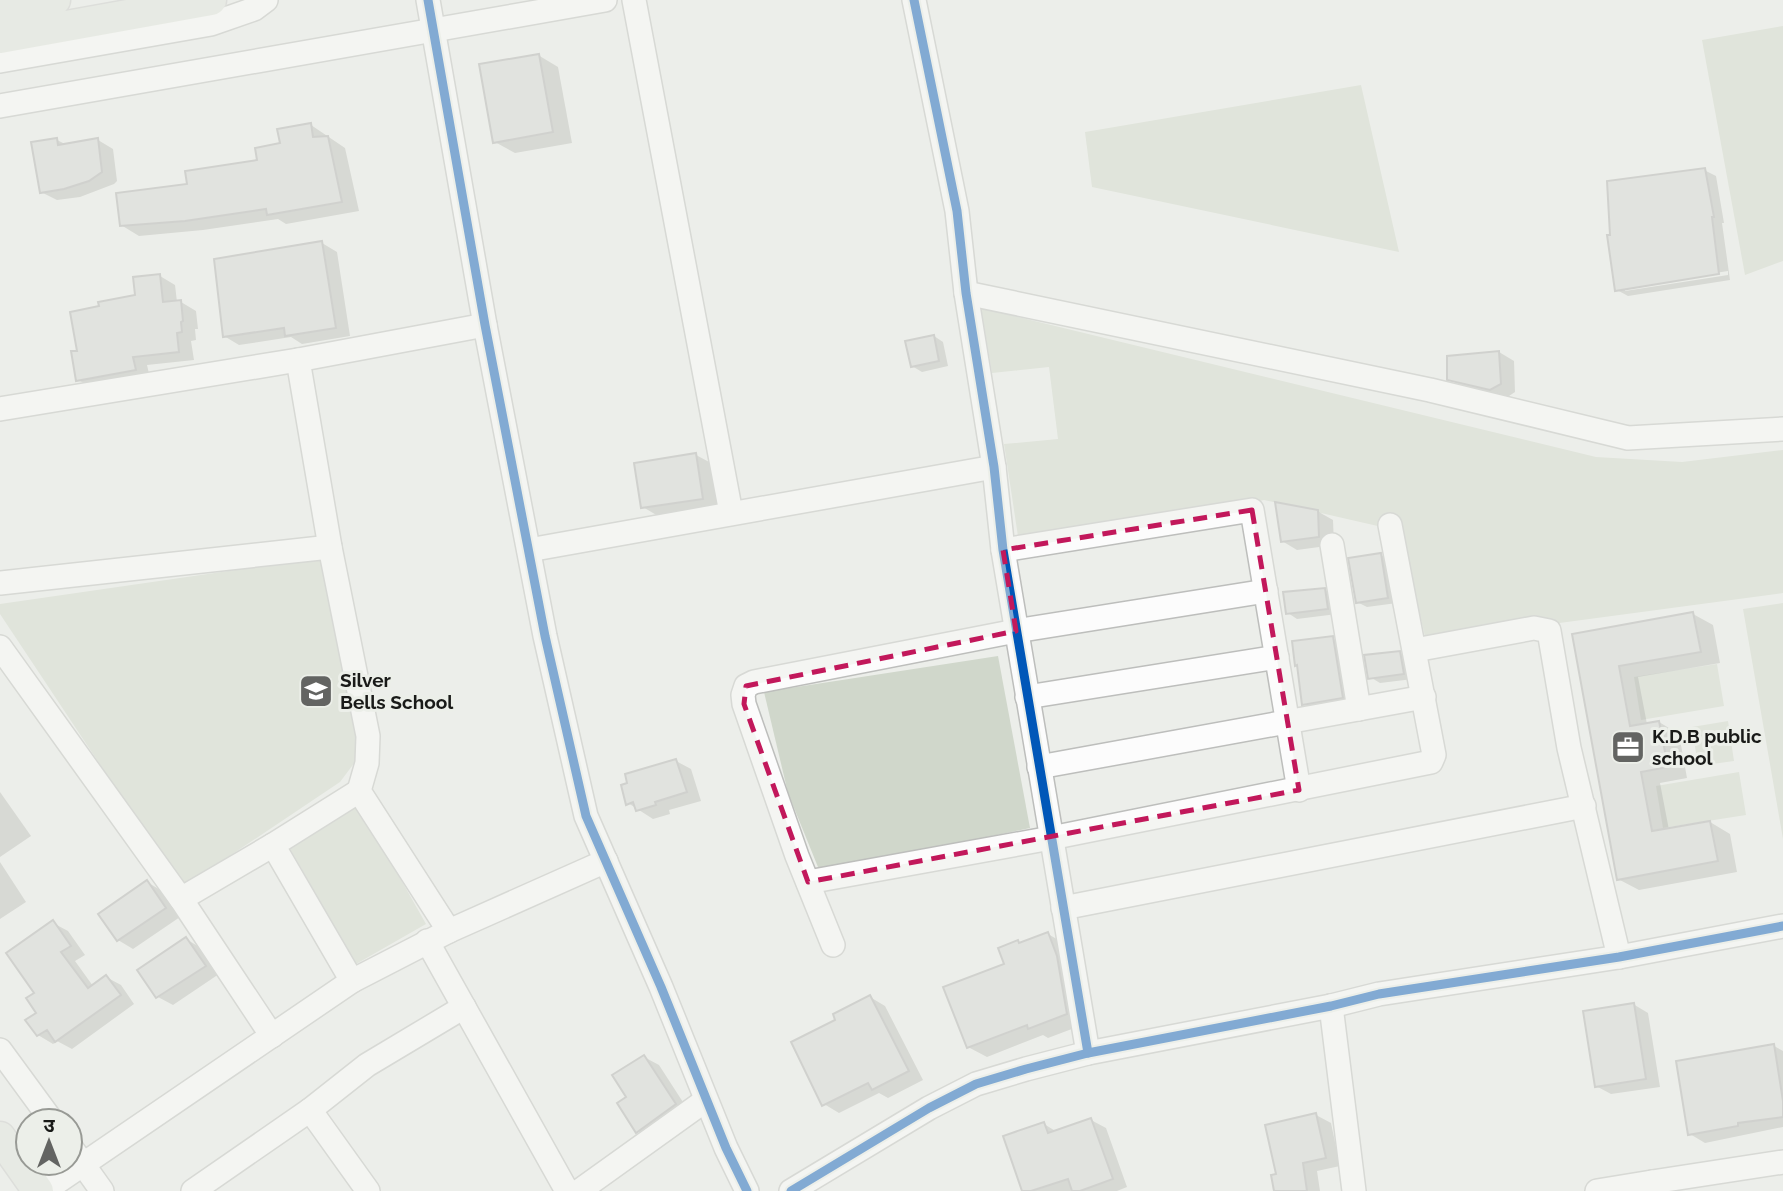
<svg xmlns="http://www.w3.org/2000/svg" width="1783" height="1191" viewBox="0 0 1783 1191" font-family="Raleway,'Noto Sans Devanagari',sans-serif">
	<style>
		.green { fill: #d0d7cb }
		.shadow { fill: #0003; fill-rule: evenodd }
		.building { fill: #d3d4d2; stroke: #aeaead; stroke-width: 2 }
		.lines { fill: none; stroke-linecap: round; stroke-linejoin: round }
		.minor-casing { stroke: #bdbebc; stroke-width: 26 }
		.major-casing { stroke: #cacbca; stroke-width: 33 }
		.minor { stroke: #fcfcfc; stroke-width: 23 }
		.major { stroke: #e1e5dd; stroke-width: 30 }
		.cycleway-casing { stroke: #ecefe9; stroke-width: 13 }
		.cycleway { stroke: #0057b8; stroke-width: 9 }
		.marked { fill: none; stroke: #c2185b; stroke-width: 5; stroke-dasharray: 14 9; stroke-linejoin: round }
		.labels { text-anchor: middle; stroke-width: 6; stroke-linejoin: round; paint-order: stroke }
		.poi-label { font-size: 19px; font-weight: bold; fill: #191a18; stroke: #ecefe9; text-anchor: start }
	</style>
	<rect width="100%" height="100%" fill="#eceeea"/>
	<g class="green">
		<path d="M1783,26V261L1745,275L1702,40Z"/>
		<path d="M1361,85L1399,252L1092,187L1085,132Z"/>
		<path d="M981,308L1596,457L1682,462L1783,450V593L1426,641L1401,532L1382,527L1264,500L1019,543L1004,444L1058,439L1049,367L992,373Z"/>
		<path d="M325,557L364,750L340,782L182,888L0,614V604Z"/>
		<path d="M1783,603V839L1743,609Z"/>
		<path d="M998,656L1030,828L820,872L788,793L764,692Z"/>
		<path d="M1717,664L1724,706L1641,720L1634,677Z"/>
		<path d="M1728,721L1734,761L1698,766L1692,727Z"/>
		<path d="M1739,772L1746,815L1663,828L1656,786Z"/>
		<path d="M356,800L426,924L356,964L285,840Z"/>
	</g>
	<g class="shadow">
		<path d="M538,55L558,67L572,143L515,153L495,142Z"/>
		<path d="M311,125L345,148L359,211L286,224L278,219L203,230L139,236L121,225L189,186L259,161Z"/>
		<path d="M57,140L67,145L98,140L113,149L117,181L114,184L80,197L57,200L41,192Z"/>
		<path d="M1704,170L1716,176L1724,223H1722L1730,280L1628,296L1617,290ZM1728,271V275L1625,291V287Z"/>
		<path d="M322,243L337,252L350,336L302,344L291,337L239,345L224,336Z"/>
		<path d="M160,276L175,285L177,302H181L196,311L198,329H195L196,340L191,341L194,360L147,365L150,378L93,388L78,380L79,352Z"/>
		<path d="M934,336L943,342L948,366L922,372L912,366Z"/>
		<path d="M1499,352L1514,361L1515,392L1506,398L1464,387L1448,379Z"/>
		<path d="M696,455L711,463L718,507L658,516L643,507Z"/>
		<path d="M1317,511L1333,520L1334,545L1297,550L1282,541Z"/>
		<path d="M1381,555L1390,560L1397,603L1367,607L1357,602Z"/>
		<path d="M1324,589L1334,595L1337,614L1297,619L1288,613Z"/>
		<path d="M1693,614L1713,625L1720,663L1638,677L1647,724L1659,722L1679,734L1687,778L1660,783L1669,830L1710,822L1730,834L1737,872L1639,890L1618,879L1574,635Z"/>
		<path d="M1332,638L1342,643L1352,702L1313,709L1303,704Z"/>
		<path d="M1399,652L1409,658L1413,679L1380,683L1370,677Z"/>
		<path d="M676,761L691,769L701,801L669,810L670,814L653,819L628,803L629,784Z"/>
		<path d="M0,792L31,836L0,857Z"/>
		<path d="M0,862L26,902L0,919Z"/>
		<path d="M147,882L162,891L180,917L133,949L118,940Z"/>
		<path d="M53,923L68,931L85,955L75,961L93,986L106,977L121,985L134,1004L72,1049L57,1041L53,1044L38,1035L36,993Z"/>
		<path d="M1048,934L1067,945L1085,1024L1048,1038L1043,1035L987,1057L968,1047L1018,942L1022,944Z"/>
		<path d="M186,939L201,948L219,974L173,1005L158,997Z"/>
		<path d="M870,997L885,1006L923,1080L888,1098L879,1093L839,1113L824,1104L838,1020Z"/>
		<path d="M1633,1004L1648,1013L1660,1087L1611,1094L1596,1086Z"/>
		<path d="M1774,1046L1783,1051V1127L1705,1143L1690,1134Z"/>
		<path d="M644,1057L659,1065L690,1113L652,1140L637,1131L628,1098Z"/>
		<path d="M1316,1115L1331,1123L1340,1166L1317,1171L1320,1191H1276Z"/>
		<path d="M1091,1120L1106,1128L1127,1187L1117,1191H1023L1044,1124L1057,1132Z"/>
	</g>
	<g class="building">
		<path d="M539,54L553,132L493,143L479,64Z"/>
		<path d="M311,123L313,137L328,136L342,202L267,215L266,209L185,221L120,226L116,193L187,184L185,171L257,160L255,148L280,143L277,129Z"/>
		<path d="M57,138L58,145L98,138L102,172L89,181L64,189L40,193L31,142Z"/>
		<path d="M1705,168L1714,217H1712L1719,274L1615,291L1607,235H1610L1607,181Z"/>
		<path d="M322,241L336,328L285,336L284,328L223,337L214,259Z"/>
		<path d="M160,274L163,302L181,300L183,321L181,322L182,332L177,333L179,352L133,357L136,370L76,381L71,351H77L70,312L99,306L98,302L135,295L133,277Z"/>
		<path d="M934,335L939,361L911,367L905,341Z"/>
		<path d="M1499,351L1501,384L1490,390L1447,380V356Z"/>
		<path d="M696,453L703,499L641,508L634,463Z"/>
		<path d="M1275,502L1318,510L1319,537L1281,542Z"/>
		<path d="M1381,553L1388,598L1356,603L1348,558Z"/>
		<path d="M1325,588L1328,609L1286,614L1283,592Z"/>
		<path d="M1693,612L1701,652L1619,666L1630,726L1659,721L1668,767L1641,772L1652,831L1710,821L1718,861L1617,880L1572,634Z"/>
		<path d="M1333,636L1343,698L1302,705L1297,665L1295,666L1292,641Z"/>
		<path d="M1400,651L1404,674L1368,679L1364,655Z"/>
		<path d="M676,759L687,792L655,802L656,805L636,811L633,802L626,805L621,785L627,783L625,774Z"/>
		<path d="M147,880L166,908L117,941L98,914Z"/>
		<path d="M53,920L71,946L61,952L88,988L106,975L121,995L55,1042L47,1030L37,1036L25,1020L36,1013L26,998L34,993L6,953Z"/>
		<path d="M1048,932L1057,956L1067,1014L1028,1029L1027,1025L967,1048L943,987L1004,964L998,948L1018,940L1019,943Z"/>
		<path d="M186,937L206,966L156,998L137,970Z"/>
		<path d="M870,995L909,1071L872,1090L868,1083L822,1106L791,1042L835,1020L833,1014Z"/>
		<path d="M1634,1003L1646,1079L1595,1087L1583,1011Z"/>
		<path d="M1774,1044L1783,1101V1117L1738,1123V1126L1688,1135L1676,1061Z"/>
		<path d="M644,1055L676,1104L636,1133L617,1103L626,1097L612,1075Z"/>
		<path d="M1316,1113L1326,1158L1303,1163L1307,1191H1274L1271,1175L1276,1174L1265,1125Z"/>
		<path d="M1091,1118L1113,1179L1080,1191H1072L1068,1179L1031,1191H1022L1003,1136L1044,1122L1048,1133Z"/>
	</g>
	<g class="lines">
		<g class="minor-casing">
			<g id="minor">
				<path d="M428,0L485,325L545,636L586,816L661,987L726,1148L747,1191"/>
				<path d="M634,0L731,513"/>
				<path d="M914,0L957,211L966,293L994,467L1003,550L1088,1053"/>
				<path d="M0,61L211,24L254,9L266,0"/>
				<path d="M0,106L605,0"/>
				<path d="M966,293L1430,390L1628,438L1783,429"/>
				<path d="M298,360L330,547L368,736L367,763L359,791L449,931"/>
				<path d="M0,409L298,360L485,325"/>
				<path d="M1332,545L1359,709"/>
				<path d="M529,550L994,467"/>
				<path d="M1003,550L1252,510L1299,790"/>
				<path d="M0,583L330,547"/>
				<path d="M0,647L181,899L272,1036"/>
				<path d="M1415,650L1534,628L1549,631L1569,748L1619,957"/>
				<path d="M1027,697L1277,657"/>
				<path d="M1039,767L1424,697"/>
				<path d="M808,882L1051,838L1431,762L1434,755L1390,525"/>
				<path d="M181,899L273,845"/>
				<path d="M1063,908L1584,806"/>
				<path d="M427,941L567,1191"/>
				<path d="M833,945L797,856L744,704L743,695L746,686L754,682L1016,631L1266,591"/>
				<path d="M352,981L273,845L359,791"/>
				<path d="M1331,1006L1354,1191"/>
				<path d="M0,1050L52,1121"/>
				<path d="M310,1110L367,1065L464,1007"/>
				<path d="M70,1146L102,1191"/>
				<path d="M1652,1182L1783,1162"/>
				<path d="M44,1191L352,981L449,931L606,861"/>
				<path d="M193,1191L310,1110L368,1191"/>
				<path d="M579,1191L706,1100"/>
				<path d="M791,1191L929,1108L976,1084L1026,1069L1088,1053L1331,1006L1379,994L1619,957L1783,926"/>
				<path d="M1597,1191L1652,1182L1654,1191"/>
			</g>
		</g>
		<g class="major-casing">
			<g id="major">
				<path d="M0,10L55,0"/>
				<path d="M0,38L211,0"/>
				<path d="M0,1137L38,1191"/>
			</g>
		</g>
		<use href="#minor" class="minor"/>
		<use href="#major" class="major"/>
		<g class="cycleway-casing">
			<g id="cycleway">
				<path d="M428,0L485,325L545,636L586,816L661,987L726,1148L747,1191"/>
				<path d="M914,0L957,211L966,293L994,467L1003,550L1088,1053"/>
				<path d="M791,1191L929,1108L976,1084L1026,1069L1088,1053L1331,1006L1379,994L1619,957L1783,926"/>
			</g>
		</g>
		<use href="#cycleway" class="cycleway"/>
	</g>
	<path d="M0 0H1783V1191H0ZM1252,510L1299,790L808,882L744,704L746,686L1016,631L1003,550Z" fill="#eceeea" fill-opacity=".55" fill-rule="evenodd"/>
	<path class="marked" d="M1252,510L1299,790L808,882L744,704L746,686L1016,631L1003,550Z"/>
	<defs>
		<g id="school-square" transform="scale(1.75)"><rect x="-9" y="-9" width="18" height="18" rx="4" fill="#636462" stroke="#ecefe9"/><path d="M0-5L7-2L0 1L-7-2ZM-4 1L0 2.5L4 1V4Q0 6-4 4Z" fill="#fff"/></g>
		<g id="office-square" transform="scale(1.75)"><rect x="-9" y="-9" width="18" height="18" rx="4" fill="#636462" stroke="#ecefe9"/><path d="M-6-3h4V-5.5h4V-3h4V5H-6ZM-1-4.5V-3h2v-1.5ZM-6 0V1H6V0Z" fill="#fff"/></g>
	</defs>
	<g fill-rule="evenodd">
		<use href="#school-square" x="316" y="691"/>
		<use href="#office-square" x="1628" y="747"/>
	</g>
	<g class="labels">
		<g class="poi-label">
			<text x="340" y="687">Silver<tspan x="340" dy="22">Bells School</tspan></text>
			<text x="1652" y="743">K.D.B public<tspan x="1652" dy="22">school</tspan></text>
		</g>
	</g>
	<g transform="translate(49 1142)"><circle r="33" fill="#ecefe9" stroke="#989a95" stroke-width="2"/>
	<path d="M0-5L12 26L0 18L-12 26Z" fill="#636462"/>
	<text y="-10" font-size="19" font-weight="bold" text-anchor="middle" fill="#191a18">उ</text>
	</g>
</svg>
